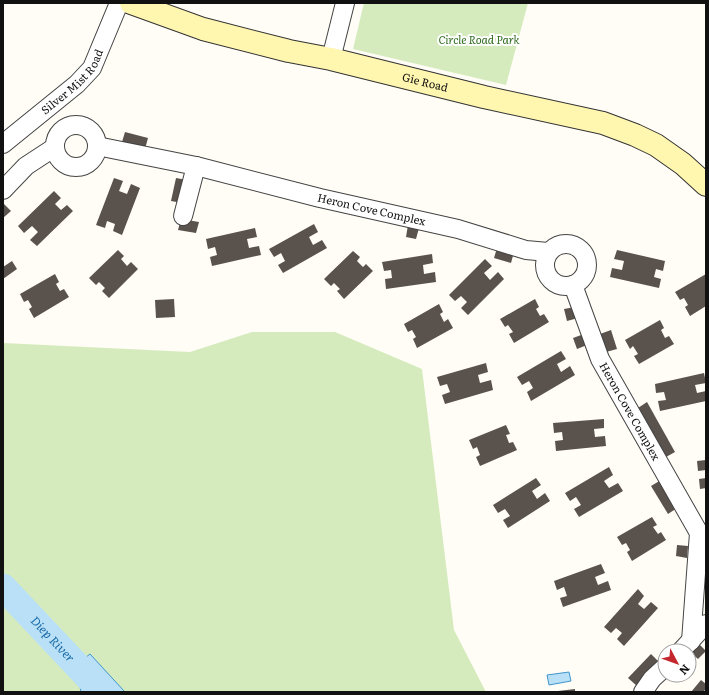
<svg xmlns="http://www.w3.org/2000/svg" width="709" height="695" viewBox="0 0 709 695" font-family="Literata,serif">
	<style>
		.green { fill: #d5ebbd }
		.water { fill: #b9e0f7; stroke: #3f96cf }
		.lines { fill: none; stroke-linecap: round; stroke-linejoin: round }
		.river { stroke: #b9e0f7; stroke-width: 27 }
		.building { fill: #5a524d }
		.street-casing { stroke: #444; stroke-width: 20 }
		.secondary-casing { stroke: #333; stroke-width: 24 }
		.street { stroke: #fff; stroke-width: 18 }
		.secondary { stroke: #fff6b0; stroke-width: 22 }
		.labels { text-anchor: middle; stroke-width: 4; stroke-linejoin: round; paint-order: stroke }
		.park-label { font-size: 11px; font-style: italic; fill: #2f6b1f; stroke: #fff }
		.street-label { font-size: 11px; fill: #111; stroke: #fff }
		.water-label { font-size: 12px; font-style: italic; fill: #1768a6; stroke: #fff }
	</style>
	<rect width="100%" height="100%" fill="#fffdf5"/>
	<g class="green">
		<path d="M364,3H528L506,85L353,49Z"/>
		<path d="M252,332H335L422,369L454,630L486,692H3V343L190,352Z"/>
	</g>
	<g class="water">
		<path d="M90,654L125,692H81L76,665Z"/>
		<path d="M569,672L571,681L549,685L547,675Z"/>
	</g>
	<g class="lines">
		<path class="river" id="s1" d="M3,587L102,692"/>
	</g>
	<g class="building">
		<path d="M125,132L148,138L145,149L122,142Z"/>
		<path d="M114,178L123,181L119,191L127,194L131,184L140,188L122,235L113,231L115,224L107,221L105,228L96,225Z"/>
		<path d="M176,178L187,180L182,203L171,201Z"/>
		<path d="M54,191L61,198L55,204L61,210L67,205L73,211L37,246L30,240L38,232L32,226L24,233L18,226Z"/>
		<path d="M3,203L11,211L3,218Z"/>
		<path d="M181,219L199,222L196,233L178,230Z"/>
		<path d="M314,224L318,232L309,237L313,245L322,240L327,248L283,273L278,265L285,261L281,253L274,257L269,249Z"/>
		<path d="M408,225L419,228L416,239L406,237Z"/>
		<path d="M255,228L257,237L247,239L249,248L259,246L261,255L212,266L210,257L217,255L215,247L208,249L206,239Z"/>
		<path d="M497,248L514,252L511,263L494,258Z"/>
		<path d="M118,250L124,256L121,259L127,266L131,262L138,269L109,298L102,291L105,288L99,282L96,285L89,278Z"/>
		<path d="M617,250L665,261L663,271L656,269L654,277L661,279L659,288L610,277L612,268L622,270L624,261L614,259Z"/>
		<path d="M353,251L360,257L357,261L363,267L366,264L373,271L344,299L337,291L340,289L334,283L331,286L324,279Z"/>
		<path d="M432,254L433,263L423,265L424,274L435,272L436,282L386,289L385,279L392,278L391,270L384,271L382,262Z"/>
		<path d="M485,259L492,266L484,273L490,280L498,272L504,279L468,315L461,308L467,302L461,296L455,301L449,295Z"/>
		<path d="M12,261L17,269L3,279V267Z"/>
		<path d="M55,274L59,282L56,284L60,291L64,289L69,297L34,318L29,309L32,307L28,300L24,302L20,294Z"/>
		<path d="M706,274V306L690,316L685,307L688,305L684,298L680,300L675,292Z"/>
		<path d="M174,299L175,317L156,318L155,300Z"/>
		<path d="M535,299L539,307L536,309L540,316L544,314L549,322L514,343L509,334L513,332L508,325L505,327L500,319Z"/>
		<path d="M439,304L443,312L440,314L444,322L448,319L453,328L417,348L413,339L416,337L412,330L408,332L404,324Z"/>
		<path d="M575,307L578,318L567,321L564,309Z"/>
		<path d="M660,320L664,328L661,330L665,338L669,336L674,344L639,364L634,356L638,354L633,346L630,349L625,340Z"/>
		<path d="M611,330L617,349L606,352L600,334Z"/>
		<path d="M584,334L587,345L577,349L573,338Z"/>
		<path d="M561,351L566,359L557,364L561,372L570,366L575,375L531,401L527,392L533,388L529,381L522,385L517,377Z"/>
		<path d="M486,363L488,372L478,375L480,383L491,380L493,390L445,404L442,395L450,392L447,384L440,386L437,377Z"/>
		<path d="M704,373L706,383L695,385L697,393L706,391V401L660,411L658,401L666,400L664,392L656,393L655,384Z"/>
		<path d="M647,402L675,452L666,457L638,408Z"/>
		<path d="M604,419V428L594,429L595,437L605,436L606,446L556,451L555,441L563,440L562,432L554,433L553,423Z"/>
		<path d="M506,425L510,434L506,435L509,443L513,442L517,450L480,466L476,457L480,455L477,447L473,449L469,440Z"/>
		<path d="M706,460V470L698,471L697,461Z"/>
		<path d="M609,467L613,475L604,481L609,488L618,483L623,491L579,517L574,509L581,505L576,497L570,501L565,493Z"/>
		<path d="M536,478L541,485L532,491L537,499L545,493L550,501L508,528L503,520L510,516L505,509L498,513L493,505Z"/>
		<path d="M706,478V488L700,489L699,479Z"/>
		<path d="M661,480L677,508L668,514L651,486Z"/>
		<path d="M652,517L657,525L653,527L658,534L661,532L666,540L632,561L627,552L630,550L626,543L622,545L617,537Z"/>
		<path d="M677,545L688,546L687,558L676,556Z"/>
		<path d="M601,564L605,573L595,577L598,585L608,581L611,590L563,607L560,598L567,596L564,587L557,590L554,581Z"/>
		<path d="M638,589L644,596L638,604L644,609L651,602L658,608L624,646L617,639L622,633L616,628L611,633L604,627Z"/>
		<path d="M698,643L706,651L698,659L690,652Z"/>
		<path d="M651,654L659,662L637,686L628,678Z"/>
		<path d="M701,680L706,684V689L703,692H691Z"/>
		<path d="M575,689V692H558V691Z"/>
	</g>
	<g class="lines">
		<g class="street-casing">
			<g id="street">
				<path d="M331,59L345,3"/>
				<circle cx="76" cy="146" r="21"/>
				<path id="s2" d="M3,144L77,84L92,68L119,3"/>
				<path id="s3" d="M97,146L196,166L320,198L458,229L526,250L548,252"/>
				<path d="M3,190L26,166L55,147"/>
				<path d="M183,216L196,166"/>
				<circle cx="566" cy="265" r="21"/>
				<path id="s4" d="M573,285L600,359L699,533L691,641"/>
				<path d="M681,651L706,624"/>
				<path d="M643,692L652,679L665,667"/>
			</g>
		</g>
		<g class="secondary-casing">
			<g id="secondary">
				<path id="s5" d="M131,3L203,29L289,51L331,59L484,97L603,123L635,135L656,145L683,164L706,185"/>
			</g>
		</g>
		<use href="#street" class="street"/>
		<use href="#secondary" class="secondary"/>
	</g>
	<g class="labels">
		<g class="park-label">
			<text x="479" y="44">Circle Road Park</text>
		</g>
		<g class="street-label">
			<text dy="4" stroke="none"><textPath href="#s2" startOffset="94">Silver Mist Road</textPath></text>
			<text dy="4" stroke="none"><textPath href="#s5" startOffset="305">Gie Road</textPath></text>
			<text dy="4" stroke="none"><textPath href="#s3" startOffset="282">Heron Cove Complex</textPath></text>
			<text dy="4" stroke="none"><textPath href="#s4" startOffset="139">Heron Cove Complex</textPath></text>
		</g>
		<g class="water-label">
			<text dy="4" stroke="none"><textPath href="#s1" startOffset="72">Diep River</textPath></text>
		</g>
	</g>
	<rect width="709" height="695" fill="none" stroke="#111111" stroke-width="8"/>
	<g transform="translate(677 663) rotate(131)"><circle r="19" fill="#ffffff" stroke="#a0a0a0"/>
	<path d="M0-3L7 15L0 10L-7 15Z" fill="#c4262e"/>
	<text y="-6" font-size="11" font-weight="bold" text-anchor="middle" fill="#111111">N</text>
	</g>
</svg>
